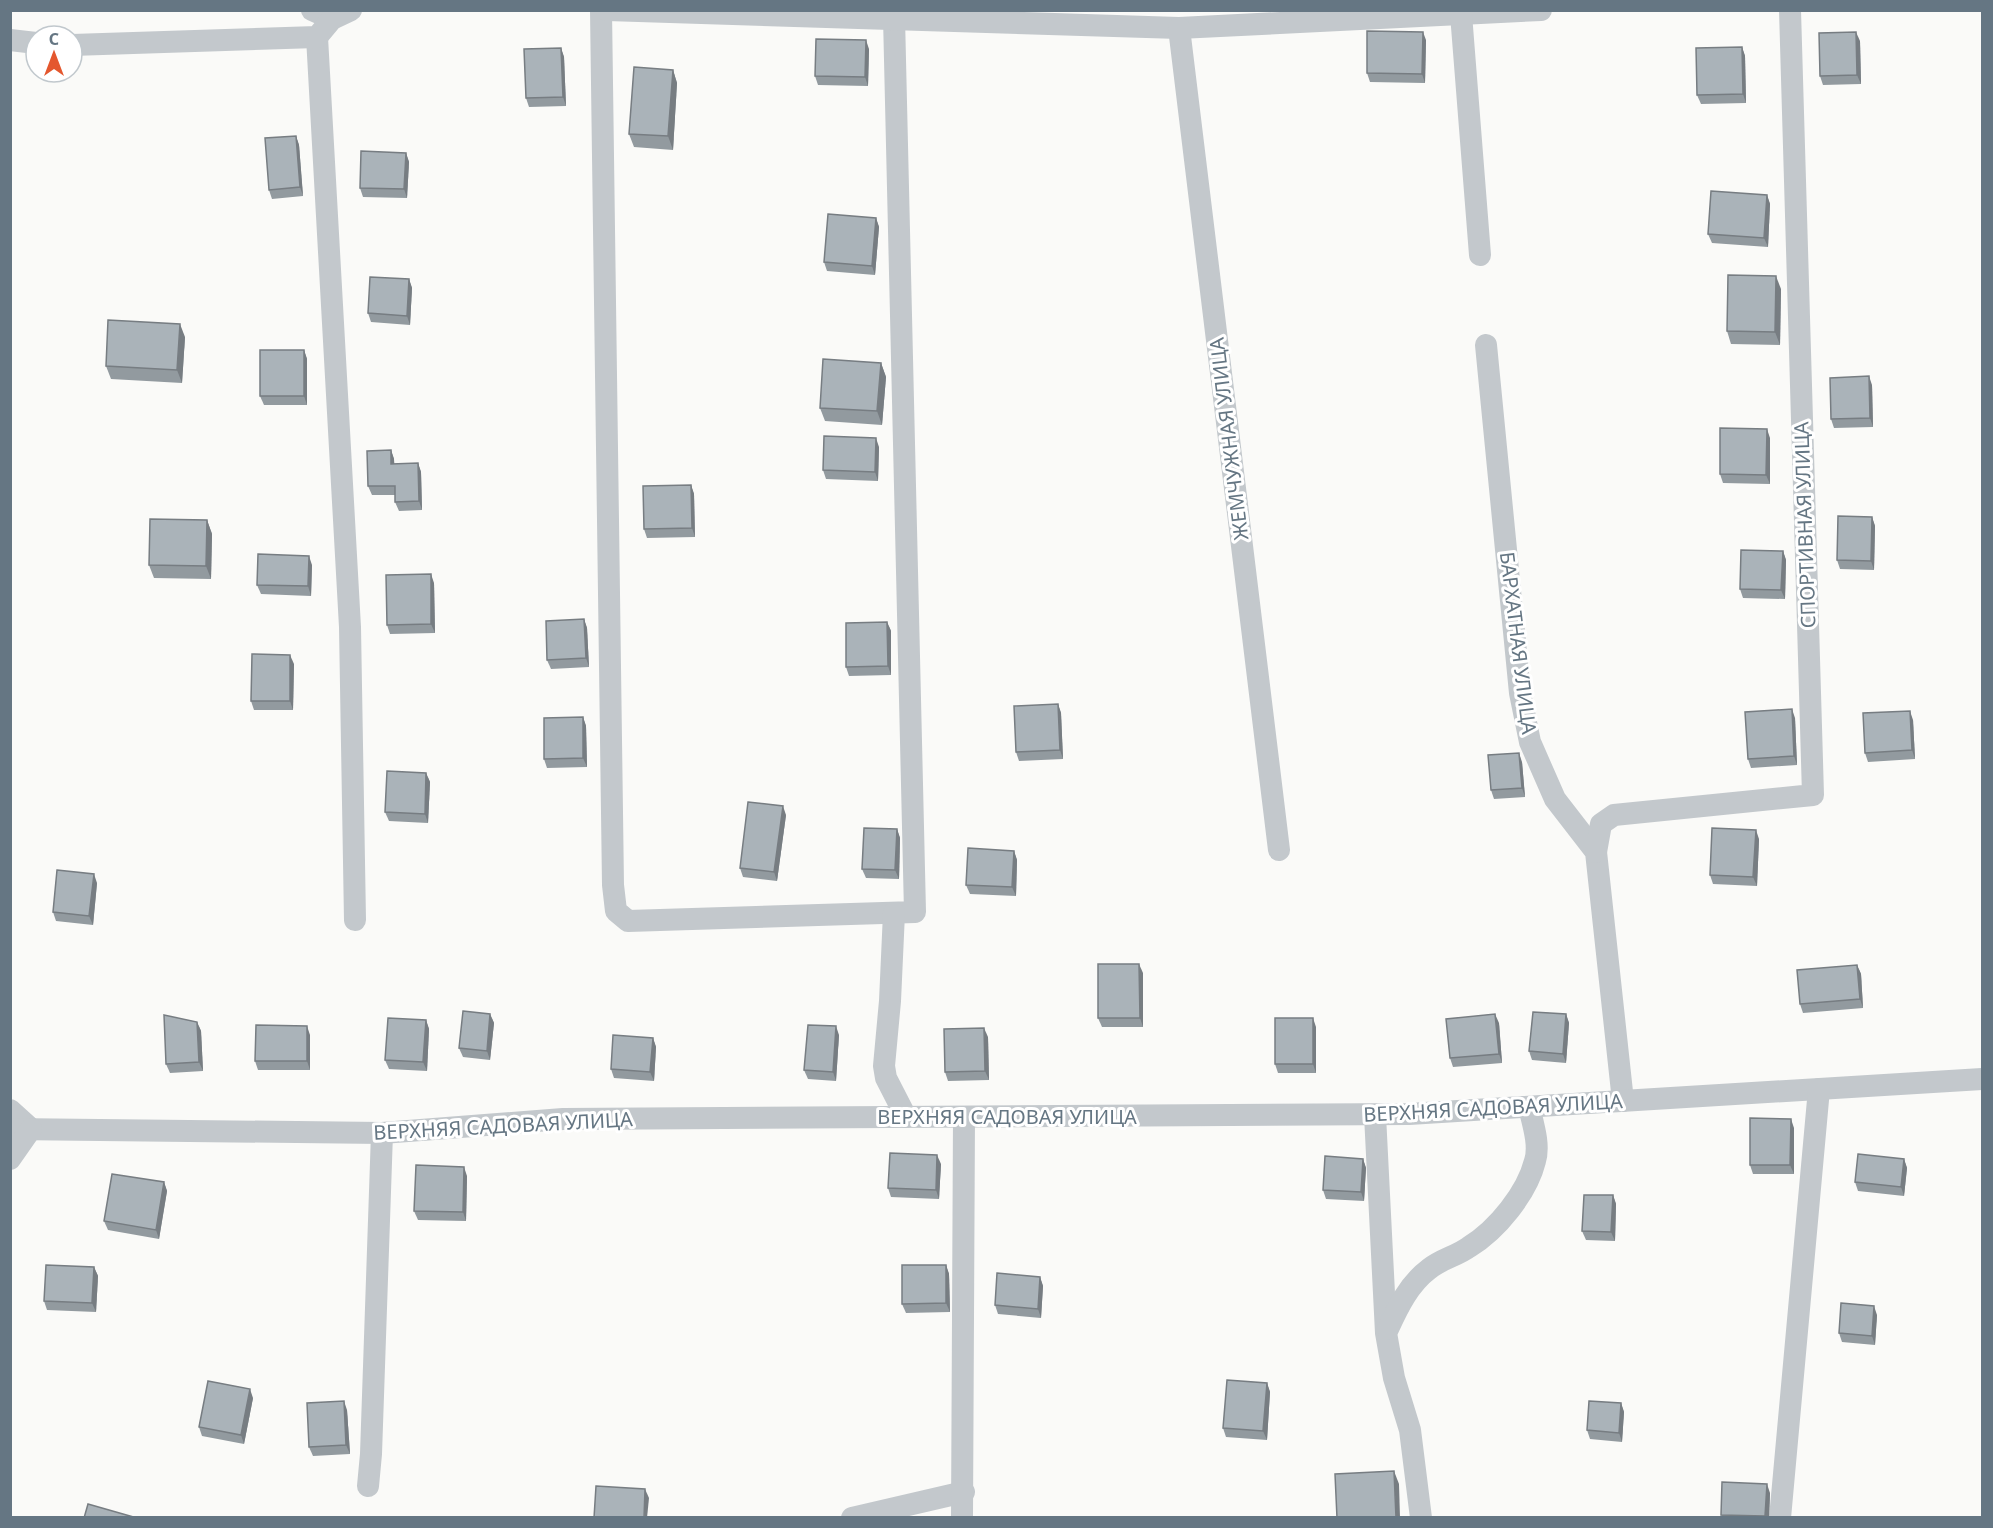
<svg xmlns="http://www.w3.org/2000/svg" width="1993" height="1528" viewBox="0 0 1993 1528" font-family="'Noto Sans',sans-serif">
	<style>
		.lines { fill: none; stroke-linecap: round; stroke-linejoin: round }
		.minor { stroke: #c3c8cc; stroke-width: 22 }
		.wall { fill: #929a9f }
		.shaded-wall { fill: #777d82 }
		.building { fill: #aab3b9; stroke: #777d82; stroke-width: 1.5 }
		.labels { text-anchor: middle; stroke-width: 6; stroke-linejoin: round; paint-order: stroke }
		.street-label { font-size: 20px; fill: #657683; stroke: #fff }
	</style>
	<rect width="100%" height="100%" fill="#fafaf8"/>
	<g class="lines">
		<g class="minor">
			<path d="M312,10L332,19"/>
			<path d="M601,10L613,885L616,911L628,921L915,912L894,17"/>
			<path d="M607,10L1179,28L1541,10"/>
			<path d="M1461,14L1480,255"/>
			<path d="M1179,28L1279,850"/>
			<path d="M317,37L350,627L355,920"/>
			<path d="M10,40L36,43"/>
			<path d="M72,45L317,37L332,19L351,10"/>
			<path d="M1486,345L1520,693L1530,742L1555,799L1596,852L1623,1101"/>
			<path d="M1596,852L1601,824L1614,815L1813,795L1790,10"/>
			<path d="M894,913L890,1001L884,1066L886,1078L906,1117"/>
			<path d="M10,1110L31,1129"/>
			<path d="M1375,1115L1386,1333L1394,1378L1410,1430L1421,1518"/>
			<path d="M10,1129L382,1133L563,1119L1409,1114L1982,1079"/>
			<path d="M10,1159L31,1129"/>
			<path d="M1388,1329C1398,1307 1409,1284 1429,1269C1441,1259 1457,1256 1469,1247C1497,1230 1527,1193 1535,1161C1540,1145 1533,1124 1529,1107"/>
			<path d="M368,1486L371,1454L382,1133"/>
			<path d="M852,1518L964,1492"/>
			<path d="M962,1518L964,1117"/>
			<path d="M1780,1518L1819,1089"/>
		</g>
	</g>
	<g class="wall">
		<path d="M1426,40L1425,83L1370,82L1367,73Z"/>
		<path d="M1860,41L1861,84L1823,85L1820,76Z"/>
		<path d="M1742,47L1745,56L1746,103L1701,104L1697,95Z"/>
		<path d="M561,48L564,57L566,106L529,107L526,98Z"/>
		<path d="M869,49L868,86L818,85L815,76Z"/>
		<path d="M673,70L677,83L673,150L634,147L629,134Z"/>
		<path d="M296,136L299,145L303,196L272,199L269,190Z"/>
		<path d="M406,153L409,162L407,198L363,197L360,188Z"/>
		<path d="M1767,195L1770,204L1768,247L1712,243L1708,234Z"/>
		<path d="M876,218L879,227L875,275L827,271L824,262Z"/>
		<path d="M409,279L412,288L410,325L371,322L368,313Z"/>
		<path d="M1781,289L1780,345L1731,344L1727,331Z"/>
		<path d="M185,337L182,383L111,379L106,366Z"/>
		<path d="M304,350L307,359V405H264L260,396Z"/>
		<path d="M881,363L886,377L882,425L825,421L820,408Z"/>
		<path d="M1872,385L1873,427L1834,428L1831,419Z"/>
		<path d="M1770,438V484L1723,483L1720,474Z"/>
		<path d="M879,447L878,481L826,479L823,470Z"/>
		<path d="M391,450L394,459V464L418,463L421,472L422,510L399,511L395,502V495H372L368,486Z"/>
		<path d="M691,485L694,494L695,537L647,538L644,529Z"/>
		<path d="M1872,517L1875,526L1874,570L1840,569L1837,560Z"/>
		<path d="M207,520L212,534L211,579L154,578L149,565Z"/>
		<path d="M1783,551L1786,560L1785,599L1743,598L1740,589Z"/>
		<path d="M312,565L311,596L261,594L257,585Z"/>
		<path d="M434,583L435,633L390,634L387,625Z"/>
		<path d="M584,619L587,628L589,667L551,669L547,660Z"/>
		<path d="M887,622L891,631V675L849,676L846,667Z"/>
		<path d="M294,664L293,710H254L251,701Z"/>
		<path d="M1058,704L1061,713L1063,759L1019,761L1016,752Z"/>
		<path d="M583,717L586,726L587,767L547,768L544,759Z"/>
		<path d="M1795,718L1797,765L1751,768L1748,759Z"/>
		<path d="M1913,720L1915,759L1868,762L1865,753Z"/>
		<path d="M1522,762L1525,797L1494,799L1491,790Z"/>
		<path d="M426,773L430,782L428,823L389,821L385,812Z"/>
		<path d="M786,815L777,881L743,877L740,868Z"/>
		<path d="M897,829L900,838L899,879L866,878L862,869Z"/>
		<path d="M1759,839L1757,886L1713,884L1710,875Z"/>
		<path d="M1014,851L1017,860L1016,896L970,894L966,885Z"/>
		<path d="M97,883L93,925L56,921L53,912Z"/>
		<path d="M1857,965L1861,974L1863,1008L1803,1013L1800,1004Z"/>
		<path d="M1143,973V1027H1102L1098,1018Z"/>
		<path d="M490,1014L494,1023L490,1060L463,1057L459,1048Z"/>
		<path d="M1566,1014L1569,1023L1566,1063L1532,1060L1529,1051Z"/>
		<path d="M426,1020L429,1029L427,1071L389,1069L385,1060Z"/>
		<path d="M197,1022L201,1031L203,1071L170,1073L166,1064Z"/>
		<path d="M1499,1023L1502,1063L1453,1067L1450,1058Z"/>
		<path d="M1316,1027V1073H1278L1275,1064Z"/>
		<path d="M310,1035V1070H258L255,1061Z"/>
		<path d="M839,1035L836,1081L808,1079L804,1070Z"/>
		<path d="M988,1037L989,1080L948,1081L945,1072Z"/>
		<path d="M653,1038L656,1047L654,1081L614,1078L611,1069Z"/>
		<path d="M1794,1128V1174H1753L1750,1165Z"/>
		<path d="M1363,1159L1366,1168L1364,1201L1326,1199L1323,1190Z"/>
		<path d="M1904,1159L1907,1168L1904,1196L1858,1191L1855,1182Z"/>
		<path d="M941,1164L939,1199L891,1197L888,1188Z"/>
		<path d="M467,1176L466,1221L418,1220L414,1211Z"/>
		<path d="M164,1182L167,1191L159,1239L108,1230L104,1221Z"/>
		<path d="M1613,1195L1616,1204L1615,1241L1586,1240L1582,1231Z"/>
		<path d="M946,1265L949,1274L950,1312L906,1313L902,1304Z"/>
		<path d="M94,1267L98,1276L96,1312L47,1310L44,1301Z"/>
		<path d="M1040,1277L1043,1286L1041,1318L998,1314L995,1305Z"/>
		<path d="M1877,1315L1875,1345L1842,1342L1839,1333Z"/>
		<path d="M1267,1383L1270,1392L1267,1440L1226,1437L1223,1428Z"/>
		<path d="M253,1398L244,1444L202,1436L199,1427Z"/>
		<path d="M1621,1403L1624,1412L1622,1442L1590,1439L1587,1430Z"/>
		<path d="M347,1410L350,1454L313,1456L309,1447Z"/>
		<path d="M1770,1493L1769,1518H1723L1721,1515Z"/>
	</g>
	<g class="shaded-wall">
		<path d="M1423,32L1426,40L1425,83L1422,74Z"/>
		<path d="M1856,32L1860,41L1861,84L1857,75Z"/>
		<path d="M866,40L869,49L868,86L865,77Z"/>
		<path d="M1742,47L1745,56L1746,103L1743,94Z"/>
		<path d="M561,48L564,57L566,106L563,97Z"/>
		<path d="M673,70L677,83L673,150L668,136Z"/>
		<path d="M296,136L299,145L303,196L300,187Z"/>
		<path d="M406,153L409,162L407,198L404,189Z"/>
		<path d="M1767,195L1770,204L1768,247L1764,238Z"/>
		<path d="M876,218L879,227L875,275L872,266Z"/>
		<path d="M1776,276L1781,289L1780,345L1775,332Z"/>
		<path d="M409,279L412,288L410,325L407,316Z"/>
		<path d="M180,324L185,337L182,383L177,370Z"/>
		<path d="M304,350L307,359V405L304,396Z"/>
		<path d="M881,363L886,377L882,425L877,411Z"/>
		<path d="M1869,376L1872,385L1873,427L1870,418Z"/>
		<path d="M1767,429L1770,438V484L1766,475Z"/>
		<path d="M876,438L879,447L878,481L875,472Z"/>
		<path d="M391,450L394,459L395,473L391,464Z"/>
		<path d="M418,463L421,472L422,510L419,501Z"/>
		<path d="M691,485L694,494L695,537L692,528Z"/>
		<path d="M1872,517L1875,526L1874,570L1871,561Z"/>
		<path d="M207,520L212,534L211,579L206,566Z"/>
		<path d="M1783,551L1786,560L1785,599L1781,590Z"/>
		<path d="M309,556L312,565L311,596L308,586Z"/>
		<path d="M431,574L434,583L435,633L431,624Z"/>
		<path d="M584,619L587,628L589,667L586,658Z"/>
		<path d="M887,622L891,631V675L888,666Z"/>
		<path d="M290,655L294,664L293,710L290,701Z"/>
		<path d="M1058,704L1061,713L1063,759L1060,750Z"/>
		<path d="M1792,709L1795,718L1797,765L1794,756Z"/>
		<path d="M1910,711L1913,720L1915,759L1912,750Z"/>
		<path d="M583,717L586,726L587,767L583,758Z"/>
		<path d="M1519,753L1522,762L1525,797L1522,788Z"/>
		<path d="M426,773L430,782L428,823L425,814Z"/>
		<path d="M783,806L786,815L777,881L774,872Z"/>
		<path d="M897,829L900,838L899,879L895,870Z"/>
		<path d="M1756,830L1759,839L1757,886L1753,877Z"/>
		<path d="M1014,851L1017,860L1016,896L1012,887Z"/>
		<path d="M94,874L97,883L93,925L89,916Z"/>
		<path d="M1139,964L1143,973V1027L1140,1018Z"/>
		<path d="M1857,965L1861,974L1863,1008L1860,999Z"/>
		<path d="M490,1014L494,1023L490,1060L487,1051Z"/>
		<path d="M1495,1014L1499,1023L1502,1063L1499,1054Z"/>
		<path d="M1566,1014L1569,1023L1566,1063L1563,1054Z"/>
		<path d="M1313,1018L1316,1027V1073L1313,1064Z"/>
		<path d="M426,1020L429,1029L427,1071L423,1062Z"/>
		<path d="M197,1022L201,1031L203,1071L199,1062Z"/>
		<path d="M307,1026L310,1035V1070L307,1061Z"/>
		<path d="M836,1026L839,1035L836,1081L833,1072Z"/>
		<path d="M984,1028L988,1037L989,1080L985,1071Z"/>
		<path d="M653,1038L656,1047L654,1081L650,1072Z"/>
		<path d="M1791,1119L1794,1128V1174L1790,1165Z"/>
		<path d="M937,1155L941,1164L939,1199L936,1190Z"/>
		<path d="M1363,1159L1366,1168L1364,1201L1361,1192Z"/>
		<path d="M1904,1159L1907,1168L1904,1196L1901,1187Z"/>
		<path d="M464,1167L467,1176L466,1221L463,1212Z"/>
		<path d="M164,1182L167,1191L159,1239L156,1230Z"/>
		<path d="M1613,1195L1616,1204L1615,1241L1611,1232Z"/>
		<path d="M946,1265L949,1274L950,1312L946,1303Z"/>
		<path d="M94,1267L98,1276L96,1312L92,1303Z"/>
		<path d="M1040,1277L1043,1286L1041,1318L1038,1309Z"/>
		<path d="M1874,1306L1877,1315L1875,1345L1872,1336Z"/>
		<path d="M1267,1383L1270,1392L1267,1440L1263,1431Z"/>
		<path d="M250,1389L253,1398L244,1444L241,1435Z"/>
		<path d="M344,1401L347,1410L350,1454L346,1445Z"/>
		<path d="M1621,1403L1624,1412L1622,1442L1619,1433Z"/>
		<path d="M1394,1471L1399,1484L1400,1518H1396Z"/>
		<path d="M1767,1484L1770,1493L1769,1518H1766L1765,1516Z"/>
		<path d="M645,1489L649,1498L647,1518H644Z"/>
	</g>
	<g class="building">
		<path d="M1367,31L1423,32L1422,74L1367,73Z"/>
		<path d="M1856,32L1857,75L1820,76L1819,33Z"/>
		<path d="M816,39L866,40L865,77L815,76Z"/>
		<path d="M1742,47L1743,94L1697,95L1696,48Z"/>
		<path d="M561,48L563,97L526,98L524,49Z"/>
		<path d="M634,67L673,70L668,136L629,134Z"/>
		<path d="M296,136L300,187L269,190L265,138Z"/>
		<path d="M361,151L406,153L404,189L360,188Z"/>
		<path d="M1711,191L1767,195L1764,238L1708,234Z"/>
		<path d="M828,214L876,218L872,266L824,262Z"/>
		<path d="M1728,275L1776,276L1775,332L1727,331Z"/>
		<path d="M370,277L409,279L407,316L368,313Z"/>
		<path d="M108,320L180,324L177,370L106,366Z"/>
		<rect x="260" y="350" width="44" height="46"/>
		<path d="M823,359L881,363L877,411L820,408Z"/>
		<path d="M1869,376L1870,418L1831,419L1830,378Z"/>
		<path d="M1720,428L1767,429L1766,475L1720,474Z"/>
		<path d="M824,436L876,438L875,472L823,470Z"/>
		<path d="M391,450V464L418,463L419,501L395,502V486H368L367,451Z"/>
		<path d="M691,485L692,528L644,529L643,486Z"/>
		<path d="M1838,516L1872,517L1871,561L1837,560Z"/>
		<path d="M150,519L207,520L206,566L149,565Z"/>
		<path d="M1741,550L1783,551L1781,590L1740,589Z"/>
		<path d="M258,554L309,556L308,586L257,585Z"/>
		<path d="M431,574V624L387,625L386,575Z"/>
		<path d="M584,619L586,658L547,660L546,621Z"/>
		<path d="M887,622L888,666L846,667V623Z"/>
		<path d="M252,654L290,655V701H251Z"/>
		<path d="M1058,704L1060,750L1016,752L1014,706Z"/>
		<path d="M1792,709L1794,756L1748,759L1745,712Z"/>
		<path d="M1910,711L1912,750L1865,753L1863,713Z"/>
		<path d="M583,717V758L544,759V718Z"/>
		<path d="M1519,753L1522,788L1491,790L1488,755Z"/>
		<path d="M387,771L426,773L425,814L385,812Z"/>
		<path d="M748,802L783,806L774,872L740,868Z"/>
		<path d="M864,828L897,829L895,870L862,869Z"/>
		<path d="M1712,828L1756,830L1753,877L1710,875Z"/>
		<path d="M968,848L1014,851L1012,887L966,885Z"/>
		<path d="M57,870L94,874L89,916L53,912Z"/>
		<path d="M1098,964H1139L1140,1018H1098Z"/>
		<path d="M1857,965L1860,999L1800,1004L1797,970Z"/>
		<path d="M463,1011L490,1014L487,1051L459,1048Z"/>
		<path d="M1533,1012L1566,1014L1563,1054L1529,1051Z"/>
		<path d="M1495,1014L1499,1054L1450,1058L1446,1019Z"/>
		<path d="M164,1015L197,1022L199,1062L166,1064Z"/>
		<path d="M388,1018L426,1020L423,1062L385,1060Z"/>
		<rect x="1275" y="1018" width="38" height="46"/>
		<path d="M256,1025L307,1026V1061H255Z"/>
		<path d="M808,1025L836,1026L833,1072L804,1070Z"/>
		<path d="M984,1028L985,1071L945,1072L944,1029Z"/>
		<path d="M613,1035L653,1038L650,1072L611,1069Z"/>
		<path d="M1750,1118L1791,1119L1790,1165H1750Z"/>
		<path d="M890,1153L937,1155L936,1190L888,1188Z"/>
		<path d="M1858,1154L1904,1159L1901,1187L1855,1182Z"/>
		<path d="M1325,1156L1363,1159L1361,1192L1323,1190Z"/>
		<path d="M416,1165L464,1167L463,1212L414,1211Z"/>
		<path d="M112,1174L164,1182L156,1230L104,1221Z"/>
		<path d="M1584,1195H1613L1611,1232L1582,1231Z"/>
		<path d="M46,1265L94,1267L92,1303L44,1301Z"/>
		<path d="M902,1265H946V1303L902,1304Z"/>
		<path d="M997,1273L1040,1277L1038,1309L995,1305Z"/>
		<path d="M1841,1303L1874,1306L1872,1336L1839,1333Z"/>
		<path d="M1227,1380L1267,1383L1263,1431L1223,1428Z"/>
		<path d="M208,1381L250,1389L241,1435L199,1427Z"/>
		<path d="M344,1401L346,1445L309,1447L307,1403Z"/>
		<path d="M1589,1401L1621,1403L1619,1433L1587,1430Z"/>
		<path d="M1394,1471L1396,1518H1337L1335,1474Z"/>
		<path d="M1722,1482L1767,1484L1765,1516L1721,1515Z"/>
		<path d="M596,1486L645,1489L644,1518H594Z"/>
		<path d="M88,1504L137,1518H84Z"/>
	</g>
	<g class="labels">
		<g class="street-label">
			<text transform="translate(1229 439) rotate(-97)" y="7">ЖЕМЧУЖНАЯ УЛИЦА</text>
			<text transform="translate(1805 525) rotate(-92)" y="7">СПОРТИВНАЯ УЛИЦА</text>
			<text transform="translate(1518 643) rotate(83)" y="7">БАРХАТНАЯ УЛИЦА</text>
			<text transform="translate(1493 1108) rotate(-3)" y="7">ВЕРХНЯЯ САДОВАЯ УЛИЦА</text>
			<text x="1007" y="1124">ВЕРХНЯЯ САДОВАЯ УЛИЦА</text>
			<text transform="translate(503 1126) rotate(-3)" y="7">ВЕРХНЯЯ САДОВАЯ УЛИЦА</text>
		</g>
	</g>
	<rect width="1993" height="1528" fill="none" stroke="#657683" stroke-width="24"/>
	<g transform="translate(54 54)"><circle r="28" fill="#ffffff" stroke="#c1c8cd" stroke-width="1.5"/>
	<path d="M0-4.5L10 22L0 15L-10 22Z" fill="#e4572e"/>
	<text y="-9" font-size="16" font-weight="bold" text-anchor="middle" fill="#657683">С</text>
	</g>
</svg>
